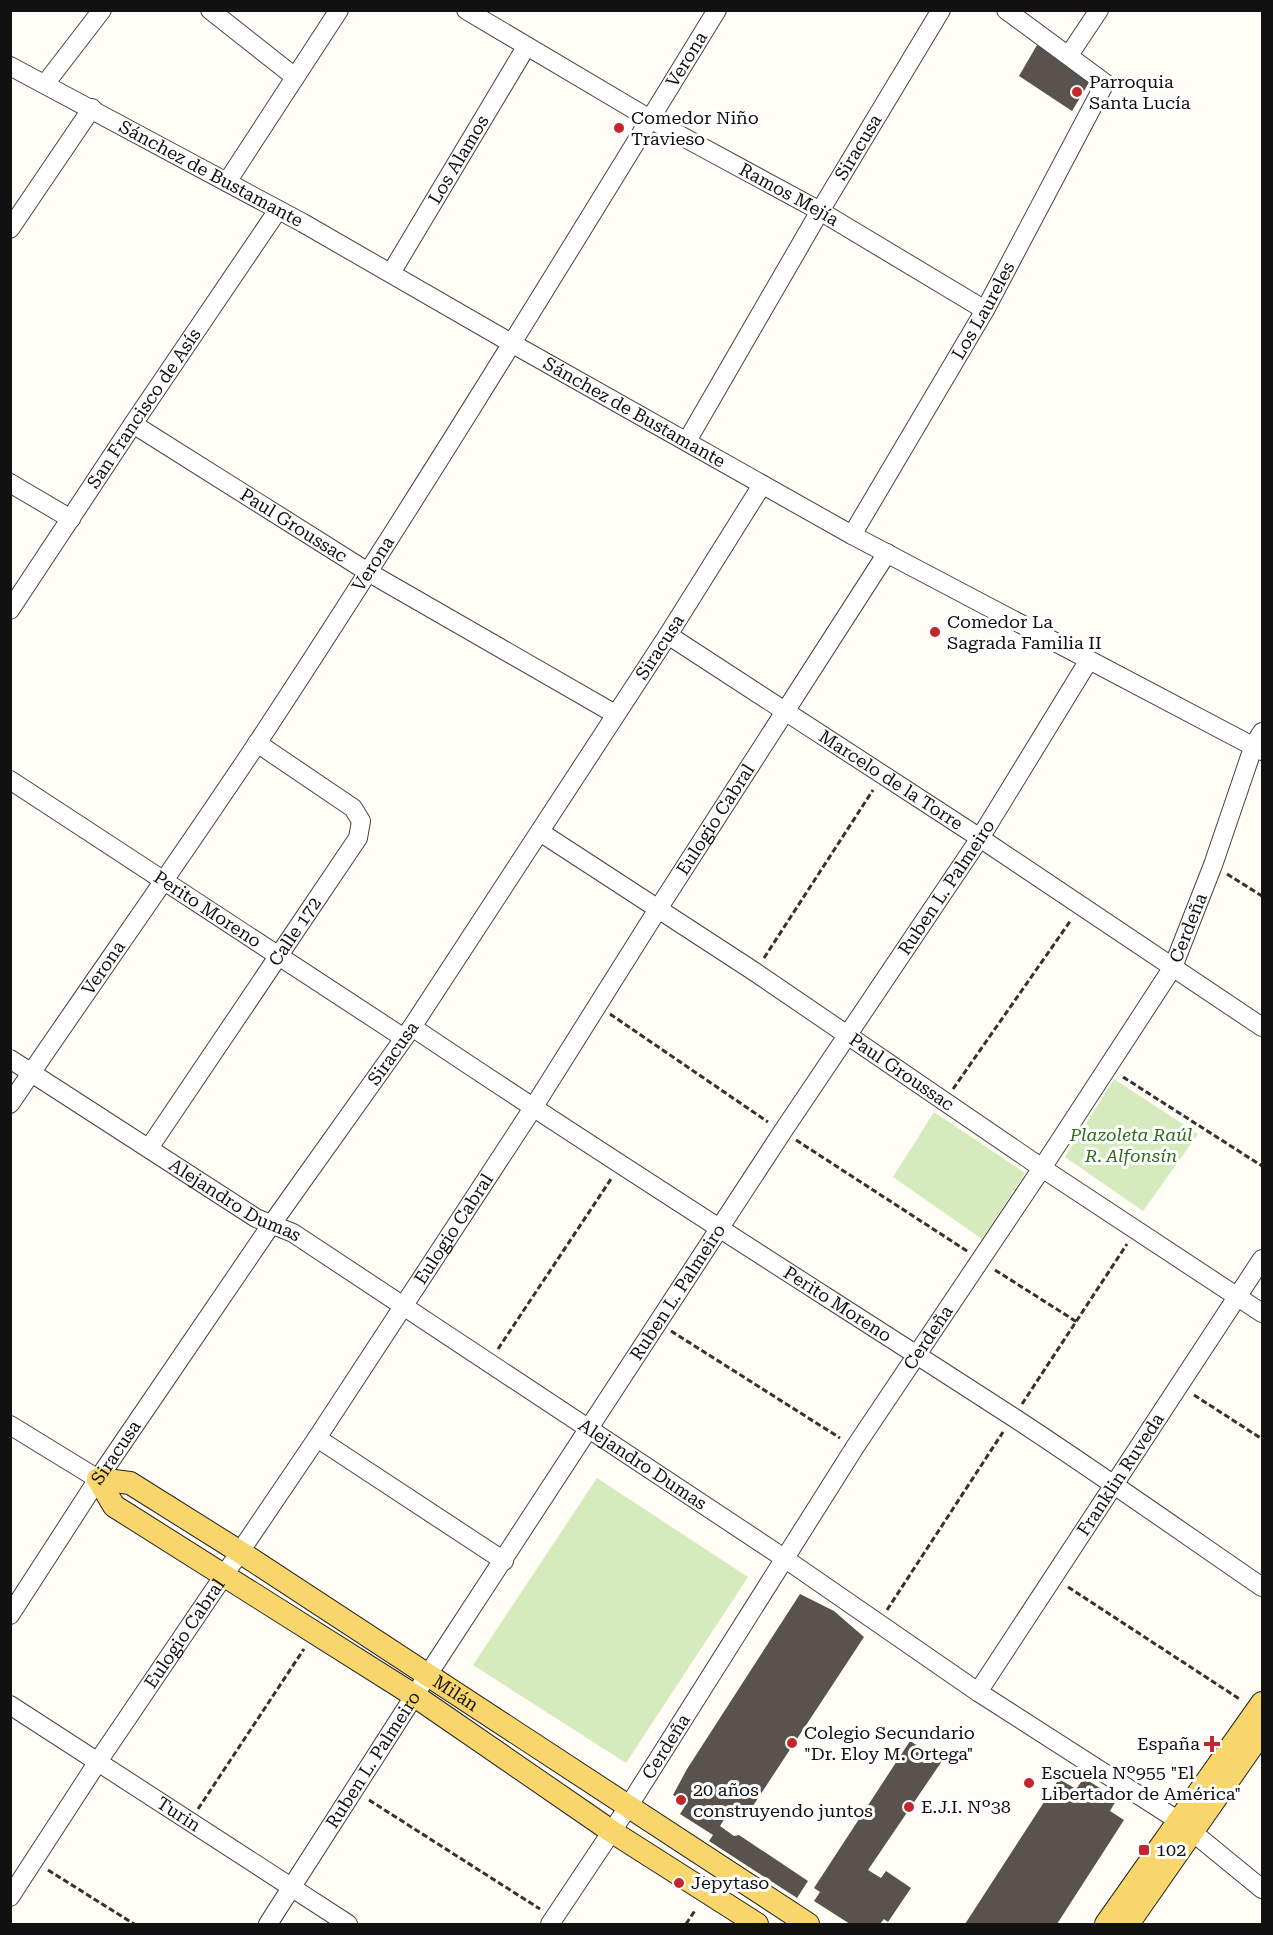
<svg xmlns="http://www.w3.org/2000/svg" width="1273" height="1935" viewBox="0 0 1273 1935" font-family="'Roboto Serif',serif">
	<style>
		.green { fill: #d5ebbd }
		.building { fill: #5a524d }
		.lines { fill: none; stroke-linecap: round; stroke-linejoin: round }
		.minor-casing { stroke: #444; stroke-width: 20 }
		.major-casing { stroke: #222; stroke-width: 24 }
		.path { stroke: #333; stroke-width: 3; stroke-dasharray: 6 3; stroke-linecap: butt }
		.minor { stroke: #fff; stroke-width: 18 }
		.major { stroke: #f9d66b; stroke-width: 22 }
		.poi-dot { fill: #c4262e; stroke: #fff; stroke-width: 2 }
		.labels { text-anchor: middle; stroke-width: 6; stroke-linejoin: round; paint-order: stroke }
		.street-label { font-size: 18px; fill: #111; stroke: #fff }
		.poi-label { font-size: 18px; fill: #111; stroke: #fff; text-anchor: start }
		.park-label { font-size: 18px; font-style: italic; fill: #2f6b1f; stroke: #fff }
	</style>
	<rect width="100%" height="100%" fill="#fffdf5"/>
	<g class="green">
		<path d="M1114,1079L1198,1134L1143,1211L1065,1157Z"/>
		<path d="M934,1112L1025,1173L982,1239L893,1177Z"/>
		<path d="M597,1478L748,1577L626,1763L473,1665Z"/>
	</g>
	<g class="building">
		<path d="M1037,45L1090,81L1072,111L1019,76Z"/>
		<path d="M800,1594L834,1611L864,1637L745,1818L731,1808L720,1826L734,1836L739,1835L808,1881L797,1898L709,1841L713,1835L680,1814L687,1803L673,1795L687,1769Z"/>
		<path d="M910,1741L942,1761L868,1870L881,1878L886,1871L911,1888L888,1922L884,1919L880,1924H850L814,1901L820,1892L814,1888Z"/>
		<path d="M1084,1778L1117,1799L1110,1811L1124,1820L1057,1924H965L1059,1779L1076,1789Z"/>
	</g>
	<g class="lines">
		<g class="minor-casing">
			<g id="minor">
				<path d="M210,10L295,77"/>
				<path id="s1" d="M466,10L650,119L820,211L985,310"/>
				<path d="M1069,55L1099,10"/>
				<path id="s2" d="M10,66L303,223L513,344L852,535L1262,751"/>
				<path d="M45,84L102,10"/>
				<path d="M227,182L339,10"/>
				<path d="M10,229L92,108"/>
				<path id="s3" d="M391,273L526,47"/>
				<path id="s4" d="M133,424L368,572L615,714"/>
				<path id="s5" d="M687,441L820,211L941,10"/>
				<path d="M10,483L71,519"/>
				<path id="s6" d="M852,535L985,310L1105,83L1006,10"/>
				<path id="s7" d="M10,610L133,424L278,210"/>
				<path id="s8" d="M668,635L980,838L1262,1027"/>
				<path id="s9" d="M10,780L404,1038"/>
				<path id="s10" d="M540,832L755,972L1042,1168L1262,1313"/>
				<path id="s11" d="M412,1027C610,1160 812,1287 1013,1417C1097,1472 1179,1530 1262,1587"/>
				<path id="s12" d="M10,1059L256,1218L293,1233L784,1558L978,1692L1179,1821L1262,1889"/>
				<path id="s13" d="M10,1104C92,983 177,864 258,742C416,502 566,256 717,10"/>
				<path id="s14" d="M149,1148L358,838L361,821L353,808L257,743"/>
				<path d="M10,1425L98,1479"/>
				<path d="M317,1438L504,1561"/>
				<path id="s15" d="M10,1615L98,1479L271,1225L412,1027L668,635L762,485"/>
				<path id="s16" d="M978,1692L1262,1259"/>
				<path id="s17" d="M10,1705L348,1924"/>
				<path id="s18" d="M10,1897L99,1760L317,1438L533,1108L658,909L887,553"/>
				<path id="s19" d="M268,1924L427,1676L783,1131L980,838L1089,660"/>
				<path id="s20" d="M550,1924L628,1807L855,1447L1042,1168L1173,967L1213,865L1254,745L1262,732"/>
			</g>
		</g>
		<g class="major-casing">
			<g id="major">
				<path id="s21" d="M98,1479L130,1483L240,1552L808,1924"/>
				<path d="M98,1479L114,1506L415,1696L611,1831L757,1924"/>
				<path d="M1106,1924L1262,1703"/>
				<path d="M1128,1924L1262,1732"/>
			</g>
		</g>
		<g class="path">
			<path d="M1227,874L1262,896"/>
			<path d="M764,958L873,790"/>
			<path d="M610,1014L768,1122"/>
			<path d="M1123,1077L1262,1166"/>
			<path d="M953,1089L1071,920"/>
			<path d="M796,1140L967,1251"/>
			<path d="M995,1270L1077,1322"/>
			<path d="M671,1331L840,1438"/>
			<path d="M498,1349L611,1179"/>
			<path d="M1194,1395L1262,1439"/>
			<path d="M1022,1404L1127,1244"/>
			<path d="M1068,1587L1241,1700"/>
			<path d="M887,1610L1003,1432"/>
			<path d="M369,1800L540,1909"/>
			<path d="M198,1809L304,1649"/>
			<path d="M48,1870L134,1924"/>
			<path d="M686,1924L696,1909"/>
		</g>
		<use href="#minor" class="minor"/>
		<use href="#major" class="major"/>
	</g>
	<g class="poi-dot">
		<circle cx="1077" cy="92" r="6"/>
		<circle cx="619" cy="128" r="6"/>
		<circle cx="935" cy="632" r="6"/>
		<circle cx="792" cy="1743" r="6"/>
		<path d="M1209 1735h6v6h6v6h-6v6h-6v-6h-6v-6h6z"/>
		<circle cx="1029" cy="1783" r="6"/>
		<circle cx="681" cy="1800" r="6"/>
		<circle cx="909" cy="1807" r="6"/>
		<rect x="1138" y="1844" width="12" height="12" rx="3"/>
		<circle cx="679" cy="1883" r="6"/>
	</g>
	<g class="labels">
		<g class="street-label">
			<text dy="6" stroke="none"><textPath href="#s13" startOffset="1245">Verona</textPath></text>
			<text dy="6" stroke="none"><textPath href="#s5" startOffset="340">Siracusa</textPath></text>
			<text dy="6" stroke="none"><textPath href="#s3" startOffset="132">Los Alamos</textPath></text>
			<text dy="6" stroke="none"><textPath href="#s2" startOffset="228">Sánchez de Bustamante</textPath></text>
			<text dy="6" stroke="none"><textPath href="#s1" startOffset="372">Ramos Mejía</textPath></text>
			<text dy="6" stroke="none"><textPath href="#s6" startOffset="260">Los Laureles</textPath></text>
			<text dy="6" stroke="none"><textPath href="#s7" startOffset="242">San Francisco de Asís</textPath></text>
			<text dy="6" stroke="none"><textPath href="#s2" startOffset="714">Sánchez de Bustamante</textPath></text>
			<text dy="6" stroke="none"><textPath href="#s4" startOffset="190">Paul Groussac</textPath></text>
			<text dy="6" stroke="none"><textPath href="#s13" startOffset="651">Verona</textPath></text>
			<text dy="6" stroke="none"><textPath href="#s15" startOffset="1166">Siracusa</textPath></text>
			<text dy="6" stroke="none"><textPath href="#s8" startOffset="266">Marcelo de la Torre</textPath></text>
			<text dy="6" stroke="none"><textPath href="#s18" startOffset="1288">Eulogio Cabral</textPath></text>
			<text dy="6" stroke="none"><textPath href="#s19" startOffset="1239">Ruben L. Palmeiro</textPath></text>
			<text dy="6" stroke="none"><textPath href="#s9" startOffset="236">Perito Moreno</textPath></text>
			<text dy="6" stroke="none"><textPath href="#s20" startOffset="1184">Cerdeña</textPath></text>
			<text dy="6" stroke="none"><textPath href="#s14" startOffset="261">Calle 172</textPath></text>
			<text dy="6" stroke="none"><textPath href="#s13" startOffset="165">Verona</textPath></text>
			<text dy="6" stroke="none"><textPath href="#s15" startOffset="680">Siracusa</textPath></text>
			<text dy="6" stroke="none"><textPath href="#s10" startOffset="434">Paul Groussac</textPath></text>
			<text dy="6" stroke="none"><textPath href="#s12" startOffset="266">Alejandro Dumas</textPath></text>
			<text dy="6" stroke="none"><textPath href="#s18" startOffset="802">Eulogio Cabral</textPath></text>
			<text dy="6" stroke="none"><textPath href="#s19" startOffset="753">Ruben L. Palmeiro</textPath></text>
			<text dy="6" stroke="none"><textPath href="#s11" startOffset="508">Perito Moreno</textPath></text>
			<text dy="6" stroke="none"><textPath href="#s20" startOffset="698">Cerdeña</textPath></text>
			<text dy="6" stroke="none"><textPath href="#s15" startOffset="194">Siracusa</textPath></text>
			<text dy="6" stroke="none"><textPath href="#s12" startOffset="752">Alejandro Dumas</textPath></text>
			<text dy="6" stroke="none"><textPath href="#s16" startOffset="260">Franklin Ruveda</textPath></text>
			<text dy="6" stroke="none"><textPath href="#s18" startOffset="316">Eulogio Cabral</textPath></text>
			<text dy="6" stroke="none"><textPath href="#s21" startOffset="420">Milán</textPath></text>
			<text dy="6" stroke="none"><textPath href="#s20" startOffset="212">Cerdeña</textPath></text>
			<text dy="6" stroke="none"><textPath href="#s19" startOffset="195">Ruben L. Palmeiro</textPath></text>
			<text dy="6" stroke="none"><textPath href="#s17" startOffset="201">Turin</textPath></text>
		</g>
		<g class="poi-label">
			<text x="1089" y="88">Parroquia<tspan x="1089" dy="21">Santa Lucía</tspan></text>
			<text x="631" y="124">Comedor Niño<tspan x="631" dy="21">Travieso</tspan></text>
			<text x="947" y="628">Comedor La<tspan x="947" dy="21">Sagrada Familia II</tspan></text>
			<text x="804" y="1739">Colegio Secundario<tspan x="804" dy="21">"Dr. Eloy M. Ortega"</tspan></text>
			<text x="1200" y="1750" text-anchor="end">España</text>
			<text x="1041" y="1779">Escuela Nº955 "El<tspan x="1041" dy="21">Libertador de América"</tspan></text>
			<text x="693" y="1796">20 años<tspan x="693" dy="21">construyendo juntos</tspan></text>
			<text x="921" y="1813">E.J.I. Nº38</text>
			<text x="1156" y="1856">102</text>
			<text x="691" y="1889">Jepytaso</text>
		</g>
		<g class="park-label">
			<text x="1131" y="1141">Plazoleta Raúl<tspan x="1131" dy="21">R. Alfonsín</tspan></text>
		</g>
	</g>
	<rect width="1273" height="1935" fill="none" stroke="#111111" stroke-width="24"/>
</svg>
